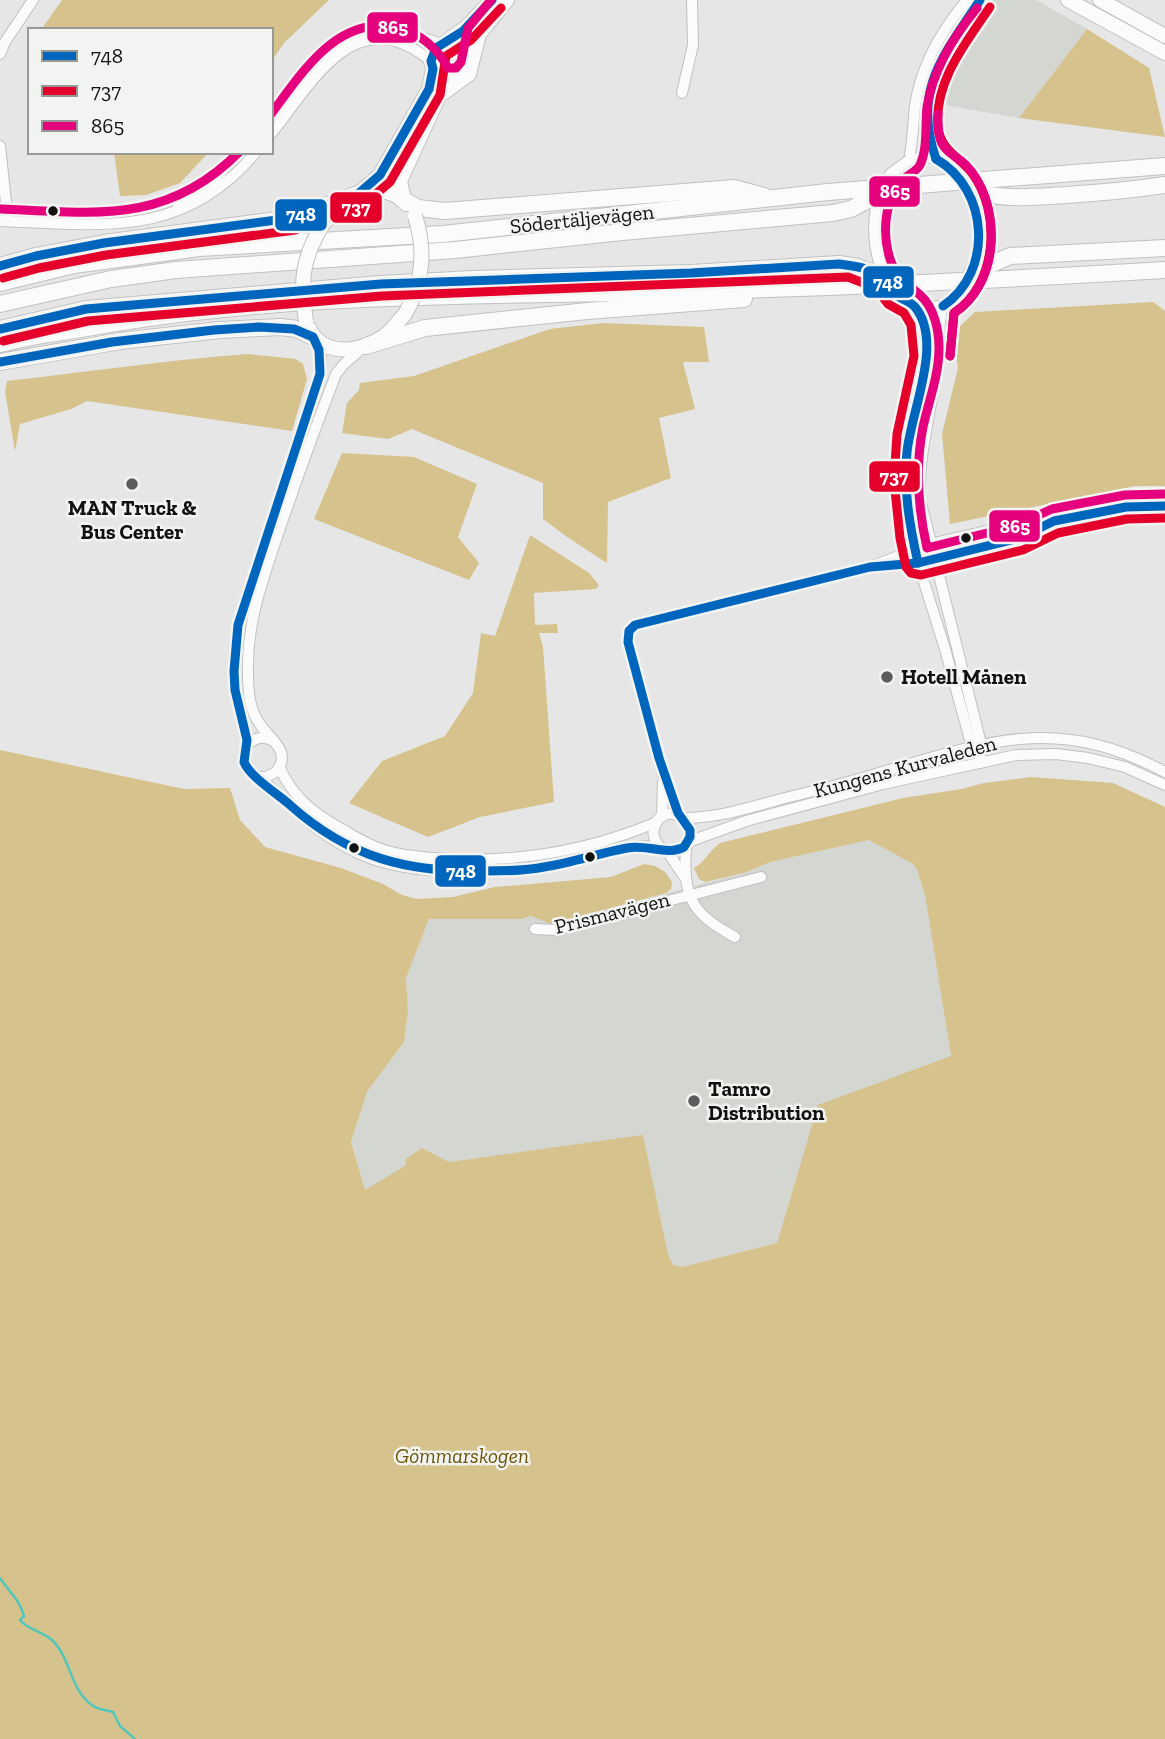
<svg xmlns="http://www.w3.org/2000/svg" width="1165" height="1739" viewBox="0 0 1165 1739" font-family="'Zilla Slab',serif">
	<style>
		.built { fill: #d4d6d2 }
		.forest { fill: #d6c28c }
		.lines { fill: none; stroke-linecap: round; stroke-linejoin: round }
		.stream { stroke: #53c6ba; stroke-width: 2.5 }
		.minor-casing { stroke: #c0c1c0; stroke-width: 12 }
		.major-casing { stroke: #c0c1c0; stroke-width: 16 }
		.highway-casing { stroke: #c0c1c0; stroke-width: 18 }
		.minor { stroke: #fbfbfb; stroke-width: 10 }
		.major { stroke: #fbfbfb; stroke-width: 14 }
		.highway { stroke: #fbfbfb; stroke-width: 16 }
		.minor-bridge-casing { stroke: #c0c1c0; stroke-width: 12; stroke-linecap: butt }
		.major-bridge-casing { stroke: #c0c1c0; stroke-width: 16; stroke-linecap: butt }
		.minor-bridge { stroke: #fbfbfb; stroke-width: 10 }
		.major-bridge { stroke: #fbfbfb; stroke-width: 14 }
		.bus-1-casing { stroke: #f2f4f1; stroke-width: 14 }
		.bus-2-casing { stroke: #f2f4f1; stroke-width: 14 }
		.bus-3-casing { stroke: #f2f4f1; stroke-width: 14 }
		.bus-1 { stroke: #0065bd; stroke-width: 9 }
		.bus-2 { stroke: #e4002b; stroke-width: 9 }
		.bus-3 { stroke: #e5007d; stroke-width: 9 }
		.bus-dot { fill: #111110; stroke: #f2f4f1; stroke-width: 2.5 }
		.poi-dot { fill: #5b5c5b; stroke: #f2f4f1; stroke-width: 2.5 }
		.labels { text-anchor: middle; stroke-width: 5; stroke-linejoin: round; paint-order: stroke }
		.street-label { font-size: 21px; fill: #111110; stroke: #f2f4f1 }
		.poi-label { font-size: 21px; font-weight: bold; fill: #111110; stroke: #f2f4f1; text-anchor: start }
		.park-label { font-size: 21px; font-style: italic; fill: #6c5406; stroke: #f2f4f1 }
		.line-badge { stroke: #f2f4f1; stroke-width: 2.5 }
		.badge-label { font-size: 19px; text-anchor: middle; font-weight: bold; fill: #fff }
	</style>
	<rect width="100%" height="100%" fill="#e5e6e5"/>
	<g class="built">
		<path d="M988,0H1036L1087,29L1019,118L938,104L941,77Z"/>
		<path d="M869,840L913,864L917,870L925,895L951,1057L818,1106L777,1243L682,1267L673,1265L668,1254L643,1136L449,1162L422,1148L406,1165L365,1190L351,1142L367,1092L404,1042L408,1012L406,978L429,919H522L532,916L551,924L747,872L770,862Z"/>
	</g>
	<g class="forest">
		<path d="M62,0H329L284,43L271,62V30H41Z"/>
		<path d="M1087,29L1149,68L1165,137L1019,118Z"/>
		<path d="M114,152H209L180,183L146,195L120,196Z"/>
		<path d="M1153,302L1165,311V486H1135L950,524L942,434L958,368L954,332L975,312Z"/>
		<path d="M603,323L704,327L709,362H683L695,409L659,418L671,478L608,502L607,563L567,537L543,519V483L412,429L388,439L342,433L347,403L359,390L360,383L414,376L550,329Z"/>
		<path d="M248,354L296,359L303,364L307,379L292,431L87,401L71,409L20,424L15,451L5,392L7,381C88,372 167,360 248,354Z"/>
		<path d="M342,453L414,457L477,484L458,537L479,563L469,580L314,519Z"/>
		<path d="M530,535L589,573L599,585L596,589L534,593L535,625L557,624L558,633H539L543,647L554,802L480,817L428,837L349,803L382,761L445,736L473,693L481,633L495,636Z"/>
		<path d="M0,750L184,789L230,788L240,820L265,847L341,868L383,884L402,895L417,899L453,897L495,887L611,877L644,864L655,866L665,872L672,882L671,889L666,893L551,924L531,916L522,919H429L406,978L408,1012L404,1042L367,1092L351,1142L365,1190L406,1165V1159L422,1148L449,1162L643,1135L668,1254L673,1265L682,1267L777,1243L818,1105L951,1056L925,895L917,870L913,864L869,840L770,862L747,872L705,882L699,879L694,868C705,862 709,851 720,843L903,798L962,789L984,783L1031,777L1113,783L1165,807V1739H0Z"/>
	</g>
	<g class="lines">
		<path class="stream" d="M0,1578C9,1592 20,1600 24,1616L20,1620C28,1630 42,1631 52,1640C71,1658 70,1690 92,1705C98,1710 106,1710 113,1712L120,1726L135,1739"/>
		<g class="minor-casing">
			<g id="minor">
				<path d="M0,54L5,42L33,0"/>
				<path d="M682,93L693,45L692,0"/>
				<path d="M271,117C331,49 341,6 441,44"/>
				<path d="M271,134C315,79 355,0 431,61"/>
				<path d="M0,146L8,221"/>
				<path d="M936,159L927,157L909,160C913,141 913,124 915,106C921,65 941,31 967,0"/>
				<path d="M936,159C906,95 947,51 980,0"/>
				<path d="M879,194C871,224 873,249 884,278"/>
				<path d="M178,207L208,186L240,152"/>
				<path d="M0,221C101,225 184,239 256,152"/>
				<path d="M914,305L924,307L943,306C937,325 940,345 937,365C932,410 918,453 920,499L981,744L980,763"/>
				<path d="M914,305L923,323L927,349L907,448L905,493L918,563L945,649L973,751"/>
				<path d="M930,544L946,550L1019,534L1054,521L1080,515L1126,507L1165,506"/>
				<path d="M876,566L918,563L956,554"/>
				<path d="M274,741C260,734 249,739 244,753L246,767C253,775 263,780 271,788C300,816 331,844 370,858C425,878 515,874 571,862C595,856 621,847 644,846C656,846 670,854 681,849C713,834 663,791 654,829C652,837 656,842 661,848"/>
				<path d="M246,746C247,729 240,714 236,697C232,673 234,649 238,625L320,374L321,354L314,338"/>
				<path d="M280,768C292,796 312,812 338,827C349,833 360,840 371,845C390,854 412,856 433,858C511,864 586,852 657,822"/>
				<path d="M259,777H266L276,772C293,751 269,739 259,723C253,714 250,704 249,693C243,633 260,587 279,531C297,478 316,426 336,374L344,364L365,346"/>
				<path d="M679,815L663,774L628,642L629,631L635,625L870,567L930,544L1021,523L1054,521"/>
				<path d="M662,817L663,782"/>
				<path d="M683,818C717,818 749,808 781,799C814,791 847,783 879,773C989,741 1056,714 1165,772"/>
				<path d="M688,842L746,821L883,784L1016,755L1056,754L1088,758L1125,767L1165,785"/>
				<path d="M686,846C683,896 690,913 735,937"/>
				<path d="M667,851L685,878"/>
				<path d="M535,929L555,930L761,877"/>
			</g>
		</g>
		<g class="major-casing">
			<g id="major">
				<path d="M1068,0L1165,53"/>
				<path d="M1100,0L1165,36"/>
				<path d="M447,41L468,26L492,0"/>
				<path d="M458,81L450,82L436,75L431,61C435,37 465,35 472,59"/>
				<path d="M358,194L380,175L429,89L433,69"/>
				<path d="M404,200L400,181L439,96L469,74L479,34L507,0"/>
				<path d="M323,224C342,200 380,175 406,204"/>
				<path d="M309,328C324,361 369,351 390,331C395,326 400,319 405,314"/>
			</g>
		</g>
		<g class="highway-casing">
			<g id="highway">
				<path d="M968,189C1001,201 1032,197 1066,195C1099,193 1132,190 1165,185"/>
				<path d="M404,200L418,208L445,211L734,188L764,196"/>
				<path d="M0,266L36,256L104,243L292,218L358,194"/>
				<path d="M972,273L1010,256L1165,248"/>
				<path d="M0,283L74,265L199,248L443,234L828,192L1165,166"/>
				<path d="M0,304L111,279L176,270L455,250L622,232L833,213L851,209L879,194"/>
				<path d="M0,329L86,309L381,284L473,279L691,273L839,264L858,267L884,278"/>
				<path d="M0,344C28,336 58,333 87,328C260,296 438,296 613,293C797,290 981,281 1165,270"/>
				<path d="M366,346L425,328L587,311L744,299"/>
				<path d="M0,362L120,341L219,330L281,327L297,329L313,337"/>
			</g>
		</g>
		<use href="#minor" class="minor"/>
		<use href="#major" class="major"/>
		<use href="#highway" class="highway"/>
		<g class="minor-bridge-casing">
			<g id="minor-bridge">
				<path d="M936,159C949,166 960,175 967,188C986,222 983,288 943,306"/>
				<path d="M879,194L890,174L909,160"/>
				<path d="M884,278L895,294L914,305"/>
			</g>
		</g>
		<g class="major-bridge-casing">
			<g id="major-bridge">
				<path d="M405,314C423,284 426,249 415,216"/>
				<path d="M306,321C300,281 302,258 323,224"/>
			</g>
		</g>
		<use href="#minor-bridge" class="minor-bridge"/>
		<use href="#major-bridge" class="major-bridge"/>
		<g class="bus-1-casing">
			<g id="bus-1">
				<path d="M936,159C912,90 943,56 980,0"/>
				<path d="M936,159C989,189 994,272 943,306"/>
				<path d="M0,266L36,256L104,243L292,218L358,194L380,175L429,89L433,69L431,61L436,48L463,31L492,0"/>
				<path d="M0,329L86,309L381,284L691,273L839,264C853,266 873,268 885,278C890,283 892,290 897,295C902,300 910,301 915,307C944,342 911,411 907,452C903,489 910,527 918,563"/>
				<path d="M0,362L112,342L214,330L259,327L294,329L313,337L319,350L320,374L238,625L234,671L235,690L247,740L244,762C250,777 278,794 290,805C349,858 409,873 486,871C505,871 525,871 544,867C572,863 599,853 627,848C646,844 668,856 684,847L690,837V830L678,813L659,758L628,642L629,631L635,625L870,567L918,563L1019,538L1054,521L1126,507L1165,506"/>
			</g>
		</g>
		<g class="bus-2-casing">
			<g id="bus-2">
				<path d="M3,278L39,268L106,255L295,230L363,205L390,182L440,95L446,56L471,40L501,8"/>
				<path d="M3,341L88,321L382,296L848,277L876,288L888,304L904,313L911,325L914,356L897,434L894,480L900,538L906,567L911,573L921,575L1023,550L1058,533L1127,519L1165,518"/>
				<path d="M950,356L954,313C997,285 1002,213 972,173C960,157 940,150 938,127C934,81 966,43 990,7"/>
			</g>
		</g>
		<g class="bus-3-casing">
			<g id="bus-3">
				<path d="M977,8C953,37 933,69 927,107C925,125 928,148 920,165C917,171 909,174 904,179C884,198 882,233 890,259C897,279 905,281 920,295C934,307 939,330 939,348C939,375 929,400 923,427C915,467 918,508 927,548L1015,526L1052,509L1125,495L1165,494"/>
				<path d="M271,114C302,73 338,13 399,28C421,34 437,48 448,68H456L461,62L468,28L491,0"/>
				<path d="M938,114C936,163 958,146 977,180C1001,221 996,286 954,313L950,356"/>
				<path d="M1,209C94,213 167,225 239,152"/>
			</g>
		</g>
		<use href="#bus-1" class="bus-1"/>
		<use href="#bus-2" class="bus-2"/>
		<use href="#bus-3" class="bus-3"/>
	</g>
	<g class="bus-dot">
		<circle cx="53" cy="211" r="6"/>
		<circle cx="966" cy="538" r="6"/>
		<circle cx="354" cy="848" r="6"/>
		<circle cx="590" cy="857" r="6"/>
	</g>
	<g class="poi-dot">
		<circle cx="132" cy="484" r="7"/>
		<circle cx="887" cy="677" r="7"/>
		<circle cx="694" cy="1101" r="7"/>
	</g>
	<g class="labels">
		<g class="street-label">
			<text transform="translate(582 219) rotate(-6)" y="7">Södertäljevägen</text>
			<text transform="translate(905 767) rotate(-15)" y="7">Kungens Kurvaleden</text>
			<text transform="translate(612 913) rotate(-14)" y="7">Prismavägen</text>
		</g>
		<g class="poi-label">
			<text x="132" y="515" text-anchor="middle">MAN Truck &amp;<tspan x="132" dy="24">Bus Center</tspan></text>
			<text x="901" y="684">Hotell Månen</text>
			<text x="708" y="1096">Tamro<tspan x="708" dy="24">Distribution</tspan></text>
		</g>
		<g class="park-label">
			<text x="462" y="1463">Gömmarskogen</text>
		</g>
	</g>
	<g class="line-badge">
		<rect x="366" y="11" width="53" height="33" rx="7" fill="#e5007d"/>
		<rect x="868" y="175" width="53" height="33" rx="7" fill="#e5007d"/>
		<rect x="329" y="191" width="54" height="33" rx="7" fill="#e4002b"/>
		<rect x="274" y="198" width="54" height="34" rx="7" fill="#0065bd"/>
		<rect x="862" y="265" width="53" height="34" rx="7" fill="#0065bd"/>
		<rect x="868" y="460" width="53" height="33" rx="7" fill="#e4002b"/>
		<rect x="988" y="509" width="53" height="34" rx="7" fill="#e5007d"/>
		<rect x="434" y="854" width="53" height="34" rx="7" fill="#0065bd"/>
	</g>
	<g class="badge-label">
		<text x="393" y="34">865</text>
		<text x="895" y="198">865</text>
		<text x="356" y="214">737</text>
		<text x="301" y="221">748</text>
		<text x="888" y="289">748</text>
		<text x="894" y="483">737</text>
		<text x="1015" y="533">865</text>
		<text x="461" y="878">748</text>
	</g>
	<rect x="28" y="28" width="245" height="126" fill="#f2f4f1" stroke="#989997" stroke-width="2"/>
	<rect x="42" y="51" width="35" height="10" fill="#0065bd" stroke="#989997" stroke-width="2"/>
	<text x="91" y="63" font-size="21" fill="#111110">748</text>
	<rect x="42" y="86" width="35" height="10" fill="#e4002b" stroke="#989997" stroke-width="2"/>
	<text x="91" y="98" font-size="21" fill="#111110">737</text>
	<rect x="42" y="121" width="35" height="10" fill="#e5007d" stroke="#989997" stroke-width="2"/>
	<text x="91" y="133" font-size="21" fill="#111110">865</text>
</svg>
